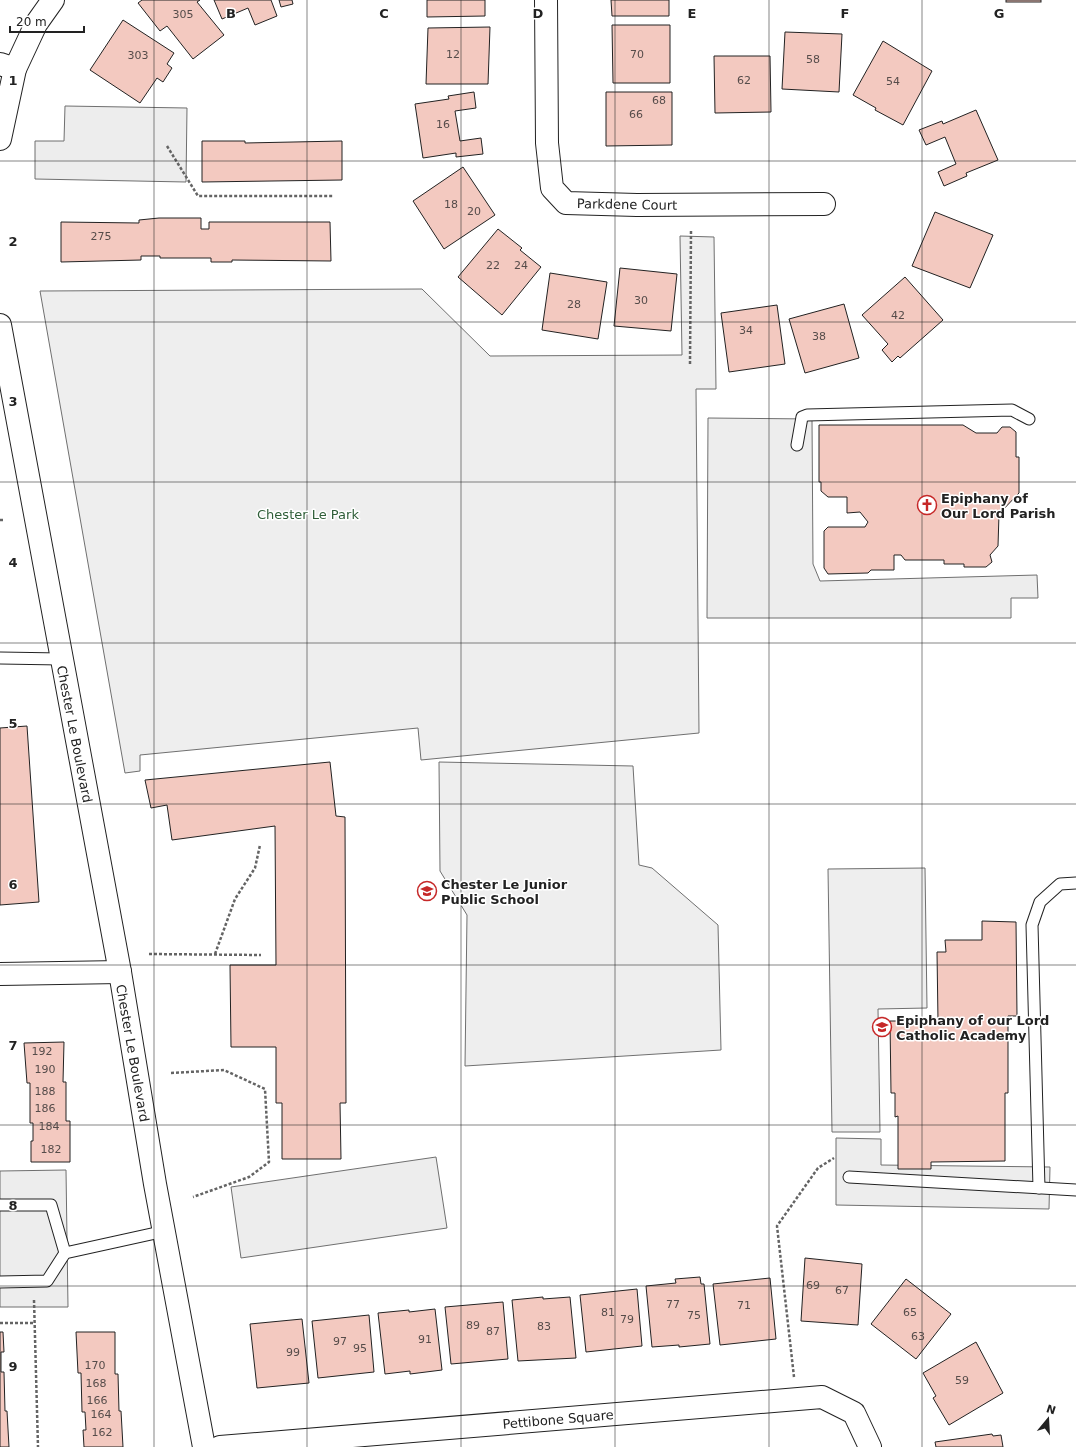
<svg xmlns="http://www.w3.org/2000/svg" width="1076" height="1447" viewBox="0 0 1076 1447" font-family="'DejaVu Sans',sans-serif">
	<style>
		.green { fill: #eee; stroke: #6f6f6f }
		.parking { fill: #ededed; stroke: #6f6f6f }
		.building { fill: #f3c9c0; stroke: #222 }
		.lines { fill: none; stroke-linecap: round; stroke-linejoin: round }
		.lane-casing { stroke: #222; stroke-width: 13 }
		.street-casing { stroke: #222; stroke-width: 24 }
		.secondary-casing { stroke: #222; stroke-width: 24 }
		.path { stroke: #646464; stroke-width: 2.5; stroke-dasharray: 3 2; stroke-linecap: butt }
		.lane { stroke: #fff; stroke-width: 11 }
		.street { stroke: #fff; stroke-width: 22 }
		.secondary { stroke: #fff; stroke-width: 22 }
		.grid { fill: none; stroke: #222; stroke-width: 1; stroke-opacity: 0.55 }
		.labels { text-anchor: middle; stroke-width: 3; stroke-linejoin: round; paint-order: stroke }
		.number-label { font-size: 11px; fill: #564c4a }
		.street-label { font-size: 13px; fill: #222; stroke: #fff }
		.poi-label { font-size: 13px; font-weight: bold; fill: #222; stroke: #fff; text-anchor: start }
		.park-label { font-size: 13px; fill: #2f5e38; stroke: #fff }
		.grid-label { font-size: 13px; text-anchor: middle; font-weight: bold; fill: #222; stroke: #fff; stroke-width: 3; stroke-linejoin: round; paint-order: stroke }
	</style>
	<rect width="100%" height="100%" fill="#fff"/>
	<g class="green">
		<path d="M680,236L714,237L716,389H696L699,733L421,760L418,728L140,755V771L125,773L40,291L422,289L490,356L682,355Z"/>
		<path d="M439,762L633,766L639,865L652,868L718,925L721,1050L465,1066L467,915L440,871Z"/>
		<path d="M925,868L927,1008L878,1009L880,1132H832L828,869Z"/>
	</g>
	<g class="parking">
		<path d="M65,106L187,108L186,182L35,179V141H64Z"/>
		<path d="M708,418L812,419L813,564L820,581L1037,575L1038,598H1011V618H707Z"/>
		<path d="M836,1138L881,1139V1165L1050,1167L1049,1209L836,1205Z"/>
		<path d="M436,1157L447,1228L241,1258L231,1187Z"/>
		<path d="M66,1170L68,1307H0V1171Z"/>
	</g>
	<g class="building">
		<path d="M142,0H200L197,2L224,35L193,59L167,26L160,31L138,3Z"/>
		<path d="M214,0H271L277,16L255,25L248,8L222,19Z"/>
		<path d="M279,0H292L293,4L281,7Z"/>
		<path d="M427,0H485V16L427,17Z"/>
		<path d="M611,0H669V16H612Z"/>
		<rect x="1006" y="0" width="35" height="2"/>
		<path d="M123,20L174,53L167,64L172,68L163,82L157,78L140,103L90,70Z"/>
		<path d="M612,25H670V83H613Z"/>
		<path d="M490,27L488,84H426L428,28Z"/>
		<path d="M785,32L842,34L839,92L782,89Z"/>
		<path d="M883,41L932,71L903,125L875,110L876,108L853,95Z"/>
		<path d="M714,56H770L771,112L715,113Z"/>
		<path d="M474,92L476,108L455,111L460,141L481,138L483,154L456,157V153L423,158L415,104L449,99L448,96Z"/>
		<path d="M606,92H672V145L606,146Z"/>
		<path d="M976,110L998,160L966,173L967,176L944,186L938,172L956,164L945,137L926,145L919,130L942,121L943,124Z"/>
		<path d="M202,141H245V143L342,141V180L202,182Z"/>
		<path d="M463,167L495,215L444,249L413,201Z"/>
		<path d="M935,212L993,235L970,288L912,266Z"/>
		<path d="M159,218H201V229H209V222H330L331,261L232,260V262H211V258H160V256H141V260L61,262V222L139,223V220Z"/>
		<path d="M498,229L522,248L520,250L541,267L502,315L458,277Z"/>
		<path d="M620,268L677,274L671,331L614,326Z"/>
		<path d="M550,273L607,282L598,339L542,330Z"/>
		<path d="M905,277L943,320L900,358L898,356L892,362L882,350L888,344L862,315Z"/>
		<path d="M844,304L859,358L805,373L789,319Z"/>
		<path d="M777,305L785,364L729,372L721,313Z"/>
		<path d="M819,425H963L976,433H997L1002,427H1010L1016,432V457H1019V493L999,514L998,546L990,555L992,562L986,567H964V564H944V560H905L901,555H894V570H871L868,573L828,574L824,568V531L828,527H865L868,522L860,512L847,513V497H828L821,491V482H819Z"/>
		<path d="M27,726L39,902L0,905V728Z"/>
		<path d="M330,762L336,816L345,817L346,1103H340L341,1159H282V1103H276V1047H231L230,965H276L275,826L172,840L167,805L151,808L145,780Z"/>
		<path d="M982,921L1016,922L1017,1016H1008V1093H1005V1161L931,1162V1169H898V1116L895,1117V1093H891L890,1021H938L937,952H946L945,940H982Z"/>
		<path d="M64,1042L63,1082H66V1121H70V1162H31V1141H33V1123H30V1083H27L24,1043Z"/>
		<path d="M805,1258L862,1264L858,1325L801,1321Z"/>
		<path d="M700,1277L701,1284H704L710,1344L679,1347V1345L652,1347L646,1286L676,1283L675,1279Z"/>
		<path d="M770,1278L776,1339L720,1345L713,1284Z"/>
		<path d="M906,1279L951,1314L916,1359L871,1324Z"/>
		<path d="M637,1289L642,1346L586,1352L580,1295Z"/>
		<path d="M543,1297V1299L570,1297L576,1358L518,1361L512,1300Z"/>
		<path d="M503,1302L508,1359L451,1364L445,1307Z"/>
		<path d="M435,1309L442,1370L410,1374V1371L385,1374L378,1313L409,1310V1312Z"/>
		<path d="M369,1315L374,1372L318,1378L312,1321Z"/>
		<path d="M302,1319L309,1383L257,1388L250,1324Z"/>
		<path d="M0,1332H3L4,1352H1V1372H4L5,1411H7L9,1447H0Z"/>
		<path d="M76,1332H115V1374H118L119,1411H121L123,1447H84L83,1430H86L85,1412H82L81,1373H78Z"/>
		<path d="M976,1342L1003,1393L949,1425L933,1398L936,1396L923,1373Z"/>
		<path d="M992,1434L993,1436L1001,1435L1003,1447H936L935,1442Z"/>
	</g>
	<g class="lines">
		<g class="lane-casing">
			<g id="lane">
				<path d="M797,445L802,417L807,415L1012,410L1029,419"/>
				<path d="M0,658L61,659"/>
				<path d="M849,1177L1076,1190"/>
				<path d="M1039,1188L1032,925L1040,902L1060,884L1076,883"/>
				<path d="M0,1205H51L65,1253"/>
				<path d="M0,1282L47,1281L65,1253L165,1231"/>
			</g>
		</g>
		<g class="street-casing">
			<g id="street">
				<path d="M546,0L547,143L552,188L566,203L637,205L824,204"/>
				<path d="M0,64L15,69"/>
				<path d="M0,974L120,972"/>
				<path d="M220,1447L822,1397L854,1413L870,1447"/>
			</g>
		</g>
		<g class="secondary-casing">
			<g id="secondary">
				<path d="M0,139L15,69L36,24L53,0"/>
				<path d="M0,325L120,972L155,1184L204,1447"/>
			</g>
		</g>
		<g class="path">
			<path d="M167,146L198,196H333"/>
			<path d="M690,364L691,231"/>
			<path d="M0,520H5"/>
			<path d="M149,954L261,955"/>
			<path d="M215,954L235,899L255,868L260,845"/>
			<path d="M171,1073L224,1070L265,1089L269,1162L249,1177L193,1197"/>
			<path d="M34,1300L38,1447"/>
			<path d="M0,1323H35"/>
			<path d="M794,1377L777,1226L818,1168L834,1158"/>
		</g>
		<use href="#lane" class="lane"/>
		<use href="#street" class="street"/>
		<use href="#secondary" class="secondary"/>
	</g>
	<path class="grid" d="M154,0V1447M307,0V1447M461,0V1447M615,0V1447M769,0V1447M922,0V1447M0,161H1076M0,322H1076M0,482H1076M0,643H1076M0,804H1076M0,965H1076M0,1125H1076M0,1286H1076"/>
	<defs>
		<g id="church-ring" transform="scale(1)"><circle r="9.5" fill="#fff" stroke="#c62828" stroke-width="1.5"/><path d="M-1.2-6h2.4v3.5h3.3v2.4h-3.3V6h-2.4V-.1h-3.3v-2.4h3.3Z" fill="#c62828"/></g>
		<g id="school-ring" transform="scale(1)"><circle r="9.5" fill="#fff" stroke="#c62828" stroke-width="1.5"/><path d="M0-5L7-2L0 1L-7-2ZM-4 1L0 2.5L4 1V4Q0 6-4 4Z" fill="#c62828"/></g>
	</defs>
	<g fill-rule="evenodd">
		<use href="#church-ring" x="927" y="505"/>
		<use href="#school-ring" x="427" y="891"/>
		<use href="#school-ring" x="882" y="1027"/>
	</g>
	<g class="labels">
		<g class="number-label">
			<text x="183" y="18">305</text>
			<text x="453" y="58">12</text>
			<text x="637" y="58">70</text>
			<text x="138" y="59">303</text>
			<text x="813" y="63">58</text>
			<text x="744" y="84">62</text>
			<text x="893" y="85">54</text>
			<text x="659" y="104">68</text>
			<text x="636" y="118">66</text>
			<text x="443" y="128">16</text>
			<text x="451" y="208">18</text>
			<text x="474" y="215">20</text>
			<text x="101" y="240">275</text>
			<text x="493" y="269">22</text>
			<text x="521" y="269">24</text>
			<text x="641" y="304">30</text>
			<text x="574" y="308">28</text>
			<text x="898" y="319">42</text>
			<text x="746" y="334">34</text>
			<text x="819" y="340">38</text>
			<text x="42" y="1055">192</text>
			<text x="45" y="1073">190</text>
			<text x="45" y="1095">188</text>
			<text x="45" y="1112">186</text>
			<text x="49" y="1130">184</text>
			<text x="51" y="1153">182</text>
			<text x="813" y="1289">69</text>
			<text x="842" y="1294">67</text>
			<text x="673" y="1308">77</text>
			<text x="744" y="1309">71</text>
			<text x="608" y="1316">81</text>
			<text x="910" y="1316">65</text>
			<text x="694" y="1319">75</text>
			<text x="627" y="1323">79</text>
			<text x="473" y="1329">89</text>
			<text x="544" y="1330">83</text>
			<text x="493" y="1335">87</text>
			<text x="918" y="1340">63</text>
			<text x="425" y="1343">91</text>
			<text x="340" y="1345">97</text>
			<text x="360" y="1352">95</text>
			<text x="293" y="1356">99</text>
			<text x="95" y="1369">170</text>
			<text x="962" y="1384">59</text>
			<text x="96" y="1387">168</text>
			<text x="97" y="1404">166</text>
			<text x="101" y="1418">164</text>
			<text x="102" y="1436">162</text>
		</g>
		<g class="street-label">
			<text transform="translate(627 204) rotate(1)" y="5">Parkdene Court</text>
			<text transform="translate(75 734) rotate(79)" y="5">Chester Le Boulevard</text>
			<text transform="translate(133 1053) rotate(80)" y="5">Chester Le Boulevard</text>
			<text transform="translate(558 1419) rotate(-5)" y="5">Pettibone Square</text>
		</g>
		<g class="poi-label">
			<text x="941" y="503">Epiphany of<tspan x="941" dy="15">Our Lord Parish</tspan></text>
			<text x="441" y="889">Chester Le Junior<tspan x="441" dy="15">Public School</tspan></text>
			<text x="896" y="1025">Epiphany of our Lord<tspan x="896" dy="15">Catholic Academy</tspan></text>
		</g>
		<g class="park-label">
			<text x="308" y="519">Chester Le Park</text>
		</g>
	</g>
	<g class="grid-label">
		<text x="231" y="18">B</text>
		<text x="384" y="18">C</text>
		<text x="538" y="18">D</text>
		<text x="692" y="18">E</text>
		<text x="845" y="18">F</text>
		<text x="999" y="18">G</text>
		<text x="13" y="85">1</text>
		<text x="13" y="246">2</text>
		<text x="13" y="406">3</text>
		<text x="13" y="567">4</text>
		<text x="13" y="728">5</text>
		<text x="13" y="889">6</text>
		<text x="13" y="1050">7</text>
		<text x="13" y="1210">8</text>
		<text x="13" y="1371">9</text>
	</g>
	<g transform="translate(1048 1419) rotate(18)" stroke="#ffffff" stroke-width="3" paint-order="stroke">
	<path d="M0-3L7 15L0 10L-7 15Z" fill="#222222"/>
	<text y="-6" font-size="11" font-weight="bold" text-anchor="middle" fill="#222222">N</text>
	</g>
	<path d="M10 26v6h74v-6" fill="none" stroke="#222222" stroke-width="2"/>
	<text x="16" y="26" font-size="12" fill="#222222" stroke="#ffffff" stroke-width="3" paint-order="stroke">20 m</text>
</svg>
